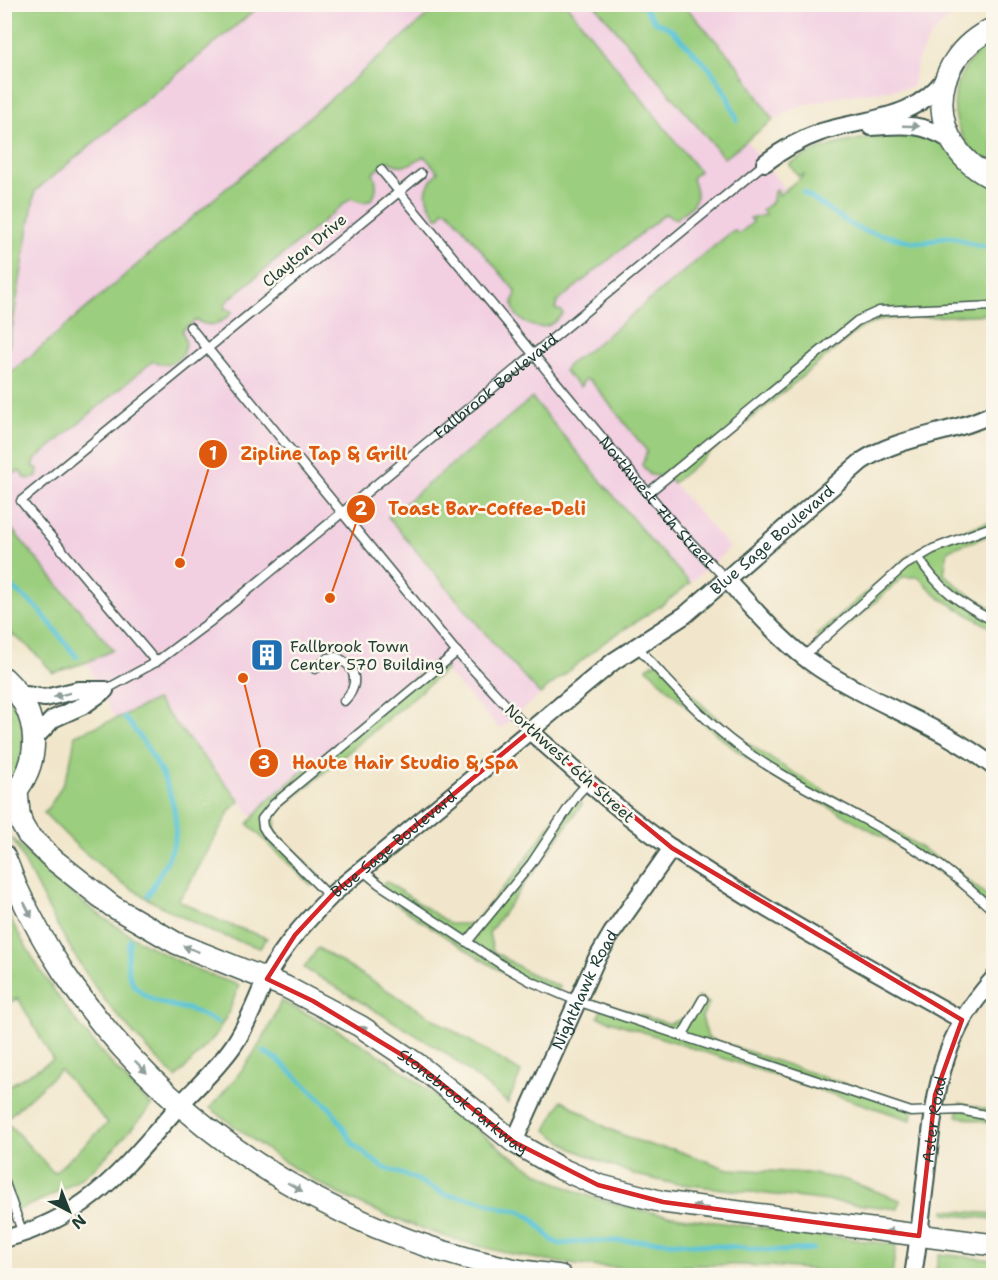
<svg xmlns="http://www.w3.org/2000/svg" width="998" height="1280" viewBox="0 0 998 1280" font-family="'Shantell Sans',sans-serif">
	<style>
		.built { fill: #f2cfe1 }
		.green { fill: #9bce7e; stroke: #5d8659; stroke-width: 1.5; fill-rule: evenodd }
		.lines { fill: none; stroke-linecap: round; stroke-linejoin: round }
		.stream { stroke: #5cc5d9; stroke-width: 5 }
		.service-casing { stroke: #3e564b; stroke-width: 11 }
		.minor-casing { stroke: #3e564b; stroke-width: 20 }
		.tertiary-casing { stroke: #3e564b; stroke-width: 24 }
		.service { stroke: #fff; stroke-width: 8 }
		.minor { stroke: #fff; stroke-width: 16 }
		.tertiary { stroke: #fff; stroke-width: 21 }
		.oneway { fill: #8f9e9a }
		.marked { fill: none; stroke: #d62828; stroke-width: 4.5; stroke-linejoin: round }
		.labels { text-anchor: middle; stroke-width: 5; stroke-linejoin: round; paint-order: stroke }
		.street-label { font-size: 16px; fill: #1f3d34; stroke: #fbf7ec }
		.poi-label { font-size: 16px; fill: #1f3d34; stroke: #fbf7ec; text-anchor: start }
		.leader { fill: none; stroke: #de580e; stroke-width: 2 }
		.callout-dot { fill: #de580e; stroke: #fbf7ec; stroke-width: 2 }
		.mark-label { font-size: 18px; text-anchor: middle; font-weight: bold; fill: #fff }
		.callout-label { font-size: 18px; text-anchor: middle; font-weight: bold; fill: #de580e; stroke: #fbf7ec; stroke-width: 5; stroke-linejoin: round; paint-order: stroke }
	</style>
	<rect width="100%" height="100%" fill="#fbf7ec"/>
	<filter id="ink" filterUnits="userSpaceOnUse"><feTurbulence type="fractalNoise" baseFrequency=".0167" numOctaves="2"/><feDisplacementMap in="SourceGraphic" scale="12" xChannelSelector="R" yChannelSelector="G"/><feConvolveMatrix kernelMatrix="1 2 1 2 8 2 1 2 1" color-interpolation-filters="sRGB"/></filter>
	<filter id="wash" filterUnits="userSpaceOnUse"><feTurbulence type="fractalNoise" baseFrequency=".008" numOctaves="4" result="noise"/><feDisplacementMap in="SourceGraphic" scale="24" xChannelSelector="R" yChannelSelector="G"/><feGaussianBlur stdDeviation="1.35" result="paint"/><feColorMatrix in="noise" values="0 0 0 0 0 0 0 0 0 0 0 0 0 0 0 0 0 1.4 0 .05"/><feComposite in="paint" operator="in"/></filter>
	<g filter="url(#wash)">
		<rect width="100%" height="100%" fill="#f1e6cb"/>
		<g class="built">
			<path d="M261,5H595L724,158L746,140L786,190L763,209L850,318L664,473L730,548L681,591L590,652L500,729L435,660L267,801L253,817L156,700L115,719L87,662L112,650L5,521V370L35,191Z"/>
			<path d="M684,5H967L943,24L928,40L917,62L912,87L842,96L809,104L789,111L773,120L740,68Z"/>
		</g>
		<g class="green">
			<path d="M4,5H261L35,191L5,370Z"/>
			<path d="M440,5H567L699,171L692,178L697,196L692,206L676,219L665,214L557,302L555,309L562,311L563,314C558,318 554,324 547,326C535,330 515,321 513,306C512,302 515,297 516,292L449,211L443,210L440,217H437C424,198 421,190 438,172L424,156C411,164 404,170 388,161L373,173C378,182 378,200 365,202C361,203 355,199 351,198L227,301L224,308L232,311V313C220,324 211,329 196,320L182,330L186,342L183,354C171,364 169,368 153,361L36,459L33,466L38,469L37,476L31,479L25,478L20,471L5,476L8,499L5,502V378Z"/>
			<path d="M595,5H684L740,68L773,120L724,158Z"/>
			<path d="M993,41V167C941,136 942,72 993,41Z"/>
			<path d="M920,132L929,134L993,186V314L883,319L861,328L673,483L665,474L660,476L650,475L642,465L647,451L591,381L585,379L580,387L564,371L569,364L594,346L729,234L735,231L739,234L753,222L750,218L766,215L762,210L773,201L774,191L777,189L779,195L805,174L798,176L789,164C829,140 875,136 920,132Z"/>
			<path d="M532,398L652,542L690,583L665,603L606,641L540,694L495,645L388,517Z"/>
			<path d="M993,520V534L948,550L944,574L962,590L993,609V629L938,597L919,577H903L827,644L816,636L911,554L935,541Z"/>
			<path d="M5,521L113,650L87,662L53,673C39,656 25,641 5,631Z"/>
			<path d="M436,660L446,670L276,813L275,832L320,877L311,885L248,824L267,801Z"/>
			<path d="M658,661C688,691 717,722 752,746C831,801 921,837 993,901V921C980,907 966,892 950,880C894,838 828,809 769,773C723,744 685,706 647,668Z"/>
			<path d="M5,693C9,700 17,708 20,717C28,739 22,771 5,787Z"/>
			<path d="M156,700L240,801L231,809L187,888L178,900L222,922L267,938L260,948L212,932L153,902L119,881L78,847L44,813C65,787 71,767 75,735L115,719Z"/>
			<path d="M571,795L582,804L489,933L493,951L527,972L560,987L555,997C491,971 434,928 376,891L386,881L450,924H473L518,870Z"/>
			<path d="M12,838C75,905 152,957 239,985L229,1012L215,1036L176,1078C151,1053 126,1027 104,999C67,950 40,892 12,838Z"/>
			<path d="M4,906C42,982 91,1047 152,1106C130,1129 109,1157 84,1176C59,1194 33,1204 5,1215V1088L53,1060L18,998L5,1005ZM60,1070L108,1123L54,1173L5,1120Z"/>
			<path d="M318,948L521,1072L508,1103L446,1053L304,968Z"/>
			<path d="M698,997L709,1003L702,1017L708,1038L913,1107L911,1120L598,1017L604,1003L669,1024L687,1017Z"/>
			<path d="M281,1001C324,1022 368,1045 407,1074C460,1113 505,1160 566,1187C621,1211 679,1217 738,1225C791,1231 844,1238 896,1245L892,1275C877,1276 862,1277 847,1275C838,1274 829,1272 820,1271C795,1267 769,1266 743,1265C696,1263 650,1270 603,1267C514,1262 404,1229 326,1187C284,1164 247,1136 210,1108C242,1072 263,1046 281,1001Z"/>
			<path d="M562,1100L607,1128L632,1139L657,1147L673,1149L728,1169L807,1173L846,1180L900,1200L898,1209L671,1183L636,1175L607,1164L573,1149L546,1130Z"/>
			<path d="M960,1103L993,1111V1124L957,1116Z"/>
			<path d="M945,1210L993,1214V1219L945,1214Z"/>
			<path d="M939,1254L993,1260V1275H935Z"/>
		</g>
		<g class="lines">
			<g class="stream">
				<path d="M642,4L655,22L670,28L710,69L726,93L737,120"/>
				<path d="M803,192L851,225L865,231L913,242H926L944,237L957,238L971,244L994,248"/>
				<path d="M4,582C17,592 31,600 41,612C54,627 64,643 77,657"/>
				<path d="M124,717C153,751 190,809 170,854C164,868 155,882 148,895"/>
				<path d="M130,940C122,977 132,995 169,1005C176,1007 184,1008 191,1010C200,1013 208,1018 217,1022"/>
				<path d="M263,1051L278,1060L322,1100L332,1110L354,1145L382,1167L413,1178L446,1195L475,1199L505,1209L520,1211L532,1218L553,1241L560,1244L590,1241H655L782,1251L813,1249"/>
			</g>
		</g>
	</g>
	<g filter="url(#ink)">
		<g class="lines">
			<g class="service-casing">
				<g id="service">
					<path id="s1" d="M381,170L676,527L727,580"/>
					<path d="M190,327L453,648L530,731"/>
					<path d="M648,493L857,321L879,311L994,306"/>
					<path d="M919,558C937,588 962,605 994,621"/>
					<path d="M637,646C668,682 703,720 741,748C803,792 875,820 938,864C958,878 976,895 994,911"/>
					<path d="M803,657L905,565L933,549L994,526"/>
					<path d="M156,662L21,501L421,174"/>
					<path d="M315,669L328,658L336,657C357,666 360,685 344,701"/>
					<path id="s2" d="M105,690L156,662L211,621L765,163"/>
					<path d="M362,870L379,884L505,967L530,981L577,1001L911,1112L961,1110L994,1117"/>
					<path d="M330,897L268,835L263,827L262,819L274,804L457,652"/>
					<path d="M467,942L531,864L577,795L588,783"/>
					<path d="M682,1036L703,999"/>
					<path d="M4,1180L23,1234"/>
				</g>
			</g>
			<g class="minor-casing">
				<g id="minor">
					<path d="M871,127C904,125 921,122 950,140"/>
					<path d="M765,163C782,150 801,139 821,132C866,118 916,120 945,78"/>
					<path d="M727,580C755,610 784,645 819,668C875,705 941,725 994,767"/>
					<path d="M19,694L45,698L78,690H105"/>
					<path d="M530,731C576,772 622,814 673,849C766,912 865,965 962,1020"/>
					<path d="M34,739L53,719L84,705L105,690"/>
					<path id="s3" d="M514,1142L596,960L612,933L672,848"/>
					<path id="s4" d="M4,1239C89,1217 123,1169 178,1107C196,1087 217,1069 233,1046C248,1025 256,1000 267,977C284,944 309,918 335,892L614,661L685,615L862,461C902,435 951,435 994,413"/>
					<path id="s5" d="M913,1276C919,1239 923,1202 927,1166C933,1118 936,1071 959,1027C968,1009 981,993 994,978"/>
				</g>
			</g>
			<g class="tertiary-casing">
				<g id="tertiary">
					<path d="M994,28C924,60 925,147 994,179"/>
					<path d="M4,678C41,713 44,762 9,800"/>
					<path id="s6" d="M17,791L19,813L22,825L28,835L54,860L112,906L176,943L286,987L360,1026L417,1064L514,1142L559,1168L598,1185L663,1202L994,1245"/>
					<path d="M4,856C9,866 12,876 16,886C30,916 46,946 64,973C166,1125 328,1230 507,1268C524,1272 543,1273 561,1276"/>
				</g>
			</g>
			<use href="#service" class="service"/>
			<use href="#minor" class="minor"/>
			<use href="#tertiary" class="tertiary"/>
		</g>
		<defs><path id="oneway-solid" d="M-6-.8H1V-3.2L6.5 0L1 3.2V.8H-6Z" transform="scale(1.5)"/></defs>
		<g class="oneway">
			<use href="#oneway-solid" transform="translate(911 126) rotate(2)"/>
			<use href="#oneway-solid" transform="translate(62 695) rotate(165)"/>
			<use href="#oneway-solid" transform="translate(28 910) rotate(63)"/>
			<use href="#oneway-solid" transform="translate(191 949) rotate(-159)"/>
			<use href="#oneway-solid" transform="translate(367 1031) rotate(-148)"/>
			<use href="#oneway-solid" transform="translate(141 1067) rotate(46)"/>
			<use href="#oneway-solid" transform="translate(295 1187) rotate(30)"/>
			<use href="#oneway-solid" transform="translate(701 1207) rotate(-173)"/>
			<use href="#oneway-solid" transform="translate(894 1232) rotate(-172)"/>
		</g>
	</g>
	<path class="marked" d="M530,731L672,848L962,1020L935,1095L919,1236L663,1202L598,1185L514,1142L417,1064L313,1001L267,979L295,935L335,892Z"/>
	<defs>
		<g id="building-square" transform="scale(1.725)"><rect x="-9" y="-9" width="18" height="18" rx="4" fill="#1f6fb2" stroke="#fbf7ec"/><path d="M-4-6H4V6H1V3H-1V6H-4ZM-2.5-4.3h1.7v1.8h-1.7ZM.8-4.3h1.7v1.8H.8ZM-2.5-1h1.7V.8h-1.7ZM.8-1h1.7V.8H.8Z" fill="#fff"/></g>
	</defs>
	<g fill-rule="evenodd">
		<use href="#building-square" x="267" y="655"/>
	</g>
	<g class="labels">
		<g class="street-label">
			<text transform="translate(304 250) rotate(-40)" y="6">Clayton Drive</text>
			<text dy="6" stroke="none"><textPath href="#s2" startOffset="496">Fallbrook Boulevard</textPath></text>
			<text dy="6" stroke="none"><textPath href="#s1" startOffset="432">Northwest 7th Street</textPath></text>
			<text dy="6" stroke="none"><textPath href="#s4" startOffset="1053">Blue Sage Boulevard</textPath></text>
			<text transform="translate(570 763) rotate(42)" y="6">Northwest 6th Street</text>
			<text dy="6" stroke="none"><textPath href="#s4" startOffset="567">Blue Sage Boulevard</textPath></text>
			<text dy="6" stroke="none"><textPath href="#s3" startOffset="168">Nighthawk Road</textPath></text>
			<text dy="6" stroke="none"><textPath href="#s6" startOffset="560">Stonebrook Parkway</textPath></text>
			<text dy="6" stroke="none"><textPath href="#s5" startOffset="158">Aster Road</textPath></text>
		</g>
		<g class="poi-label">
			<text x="290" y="652">Fallbrook Town<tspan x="290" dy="18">Center 570 Building</tspan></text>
		</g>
	</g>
	<path class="leader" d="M180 563L213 454M330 598L361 509M243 678L264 763"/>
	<g class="callout-dot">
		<circle cx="180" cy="563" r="6"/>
		<circle cx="330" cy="598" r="6"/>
		<circle cx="243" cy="678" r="6"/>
		<circle cx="213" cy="454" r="15"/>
		<circle cx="361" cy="509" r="15"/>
		<circle cx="264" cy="763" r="15"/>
	</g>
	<g class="mark-label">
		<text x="213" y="460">1</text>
		<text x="361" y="515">2</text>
		<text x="264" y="769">3</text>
	</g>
	<g class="callout-label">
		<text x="324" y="460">Zipline Tap &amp; Grill</text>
		<text x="487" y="515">Toast Bar-Coffee-Deli</text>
		<text x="405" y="769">Haute Hair Studio &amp; Spa</text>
	</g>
	<rect width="998" height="1280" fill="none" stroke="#fbf7ec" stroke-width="24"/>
	<g transform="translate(69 1211) rotate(138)" stroke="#fbf7ec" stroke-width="4.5" paint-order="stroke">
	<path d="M0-4.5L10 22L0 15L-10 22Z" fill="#1f3d34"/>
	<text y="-9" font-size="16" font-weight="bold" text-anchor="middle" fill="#1f3d34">N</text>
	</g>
</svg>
